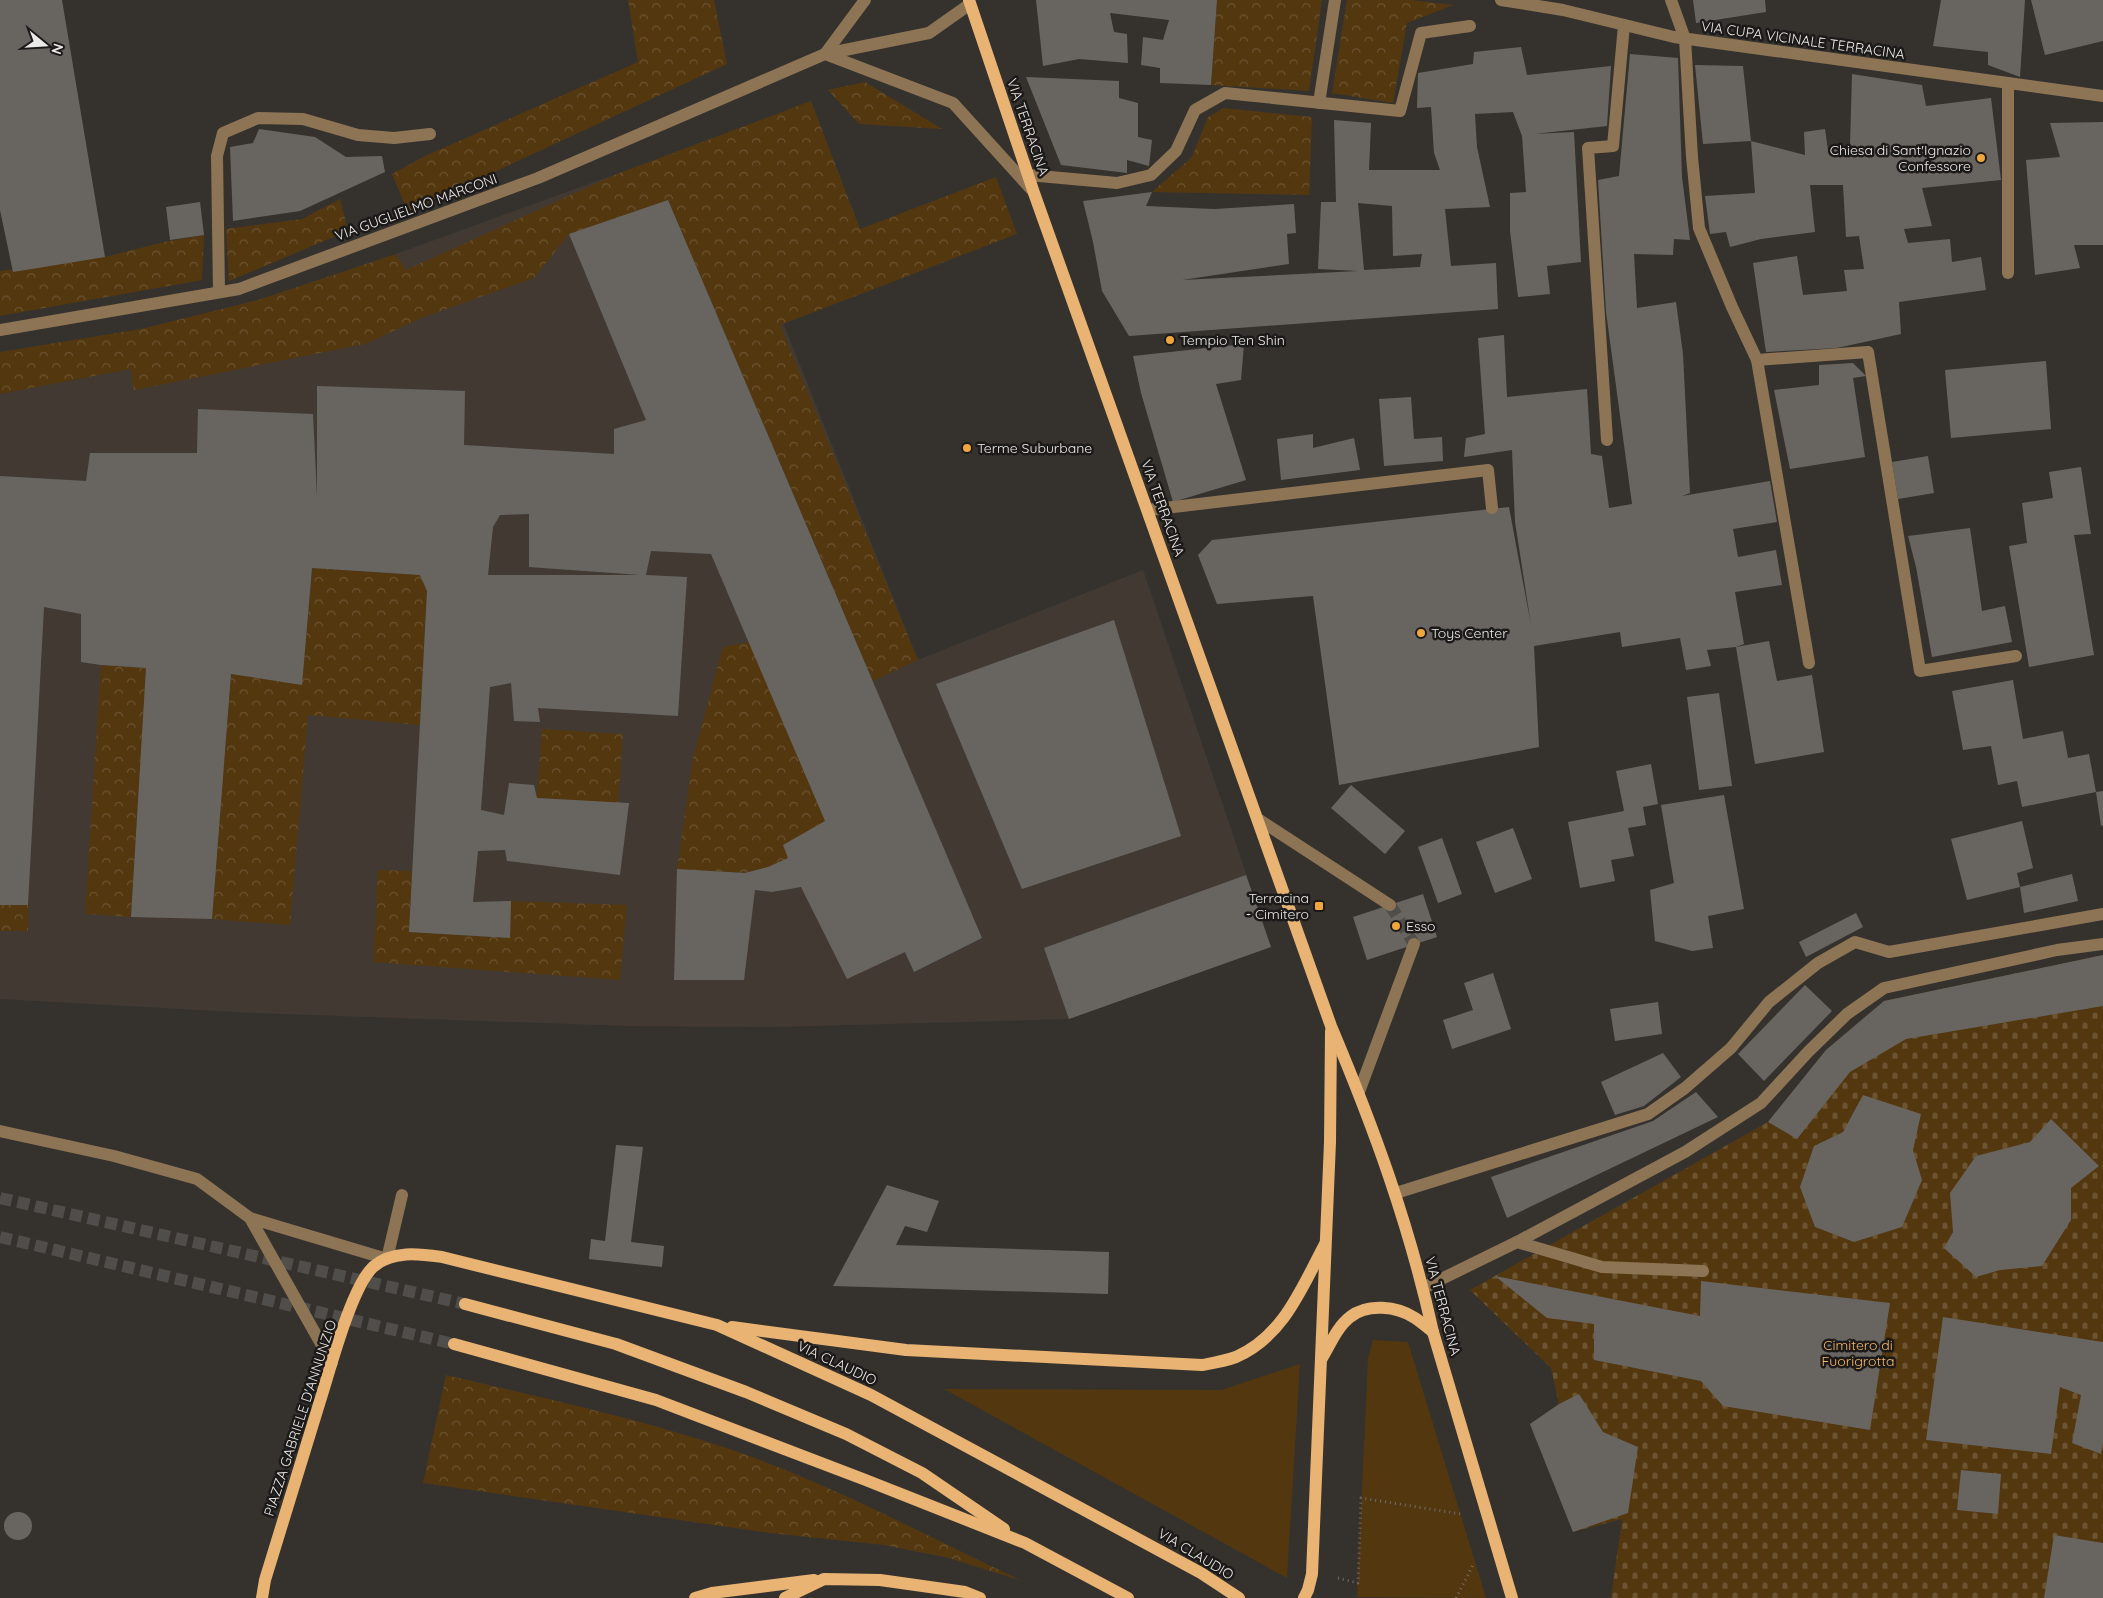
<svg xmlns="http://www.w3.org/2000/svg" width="2103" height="1598" viewBox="0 0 2103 1598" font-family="Quicksand,sans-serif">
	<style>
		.built { fill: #423a32 }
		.grass { fill: #53370f }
		.cemetery { fill: url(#cemetery-stones) }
		.park { fill: url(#park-crowns) }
		.building { fill: #686561; fill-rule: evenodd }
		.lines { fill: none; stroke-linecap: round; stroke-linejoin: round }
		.minor-tunnel { stroke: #504e4a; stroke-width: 12; stroke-dasharray: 12 6; stroke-linecap: butt }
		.major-tunnel { stroke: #504e4a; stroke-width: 12; stroke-dasharray: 12 6; stroke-linecap: butt }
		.path { stroke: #6f6c68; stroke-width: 3; stroke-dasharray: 1 4; stroke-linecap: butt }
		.minor { stroke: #8d7455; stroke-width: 12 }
		.major { stroke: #e8b373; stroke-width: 12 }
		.poi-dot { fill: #f0a63f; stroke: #1c1a19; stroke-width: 2 }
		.labels { text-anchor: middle; stroke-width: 5; stroke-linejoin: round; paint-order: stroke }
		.street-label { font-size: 14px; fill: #eceae7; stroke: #1c1a19 }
		.poi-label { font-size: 14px; fill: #eceae7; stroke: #1c1a19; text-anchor: start }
		.park-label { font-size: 14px; fill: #f7b96a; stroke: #1c1a19 }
	</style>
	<defs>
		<pattern id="cemetery-stones" width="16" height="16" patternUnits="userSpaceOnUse" patternTransform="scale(1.25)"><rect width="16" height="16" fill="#53370f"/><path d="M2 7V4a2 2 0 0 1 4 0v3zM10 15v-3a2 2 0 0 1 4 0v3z" fill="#6c5432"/></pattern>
		<pattern id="park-crowns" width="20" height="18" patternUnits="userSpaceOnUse" patternTransform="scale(1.25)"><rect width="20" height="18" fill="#53370f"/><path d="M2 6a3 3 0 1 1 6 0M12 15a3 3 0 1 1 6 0" fill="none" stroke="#6c5432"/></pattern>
	</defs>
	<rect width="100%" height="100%" fill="#35322e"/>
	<path class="built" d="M710,140L918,660L1143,570L1271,947L1069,1019L773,1027L628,1026L255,1013L0,999V394L131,369L278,327L396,254Z"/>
	<g class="grass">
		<path d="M1373,1340L1408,1342L1486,1598L1357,1597L1368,1359Z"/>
		<path d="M1300,1364L1287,1578L944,1389L1221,1390Z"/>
	</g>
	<path class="cemetery" d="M2103,955V1598H1611L1622,1519L1573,1532L1530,1424L1559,1404L1551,1368L1470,1290L1768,1122L1826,1050L1884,1001Z"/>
	<g class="park">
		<path d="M628,0H714L727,64L408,212L392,174L425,156L638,62Z"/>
		<path d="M1217,0H1322L1309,91L1211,85Z"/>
		<path d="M1347,0H1411L1453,5L1407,23L1393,103L1332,93Z"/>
		<path d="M865,82L942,129L859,124L828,90Z"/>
		<path d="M811,101L860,229L996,177L1017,234L780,325L918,660L873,681L668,200L569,234L534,278L421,318L365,344L134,390L131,369L0,394V352L141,329L258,300L396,254L406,270L617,174Z"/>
		<path d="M1224,108L1312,117L1309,195L1152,192L1192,157L1208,117Z"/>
		<path d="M340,199L348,231L229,281L226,229L302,219Z"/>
		<path d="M204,235L202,280L0,316V271L105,257L164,242Z"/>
		<path d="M312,568L420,575L427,591L420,725L308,715L290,925L212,919L231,674L302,684Z"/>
		<path d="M749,642L825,821L783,845L788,858L768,867L745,873L677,869L693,758L723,647Z"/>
		<path d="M101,665L146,668L131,917L85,914Z"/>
		<path d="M542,729L623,734L618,804L537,798Z"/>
		<path d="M378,870L412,871L409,932L510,938L511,901L627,905L620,980L373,962Z"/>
		<rect x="0" y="905" width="28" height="26"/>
		<path d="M446,1375C535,1396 624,1415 711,1443C819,1477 920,1533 1022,1581L949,1558L884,1545L770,1533L423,1483Z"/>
	</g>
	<g class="building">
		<path d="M0,0H62L105,257L13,272L0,210Z"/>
		<path d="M1036,0H1217L1211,85L1160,83V68L1141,65L1143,37L1163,40L1169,20L1110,13L1114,32L1127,34L1128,63L1079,59L1043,66Z"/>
		<path d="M1693,0H1765L1766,12L1696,23Z"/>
		<path d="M1941,0H2025L2020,77L1988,65V52L1933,46Z"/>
		<path d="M2031,0H2103V41L2045,55Z"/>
		<path d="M1521,47L1527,75L1611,66L1607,126L1534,134L1574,132L1581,262L1547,266L1550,294L1518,297L1510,231V193L1526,192L1522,136L1513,112L1475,114L1477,147L1490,207L1445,209L1451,266L1496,263L1498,309L1129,336L1102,291L1093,242L1083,201L1152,192L1146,206L1214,209L1294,204L1296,233L1287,234L1289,264L1182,280L1358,271L1318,269L1321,202H1336L1334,120L1371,123L1369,170H1440L1434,153L1431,107L1417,108L1418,73L1473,64L1474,52ZM1358,203L1392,206L1393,256L1422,254L1420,267L1364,270Z"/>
		<path d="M1630,54L1678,58L1682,177L1690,240L1674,239L1673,255L1634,254L1637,308L1676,302L1683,354L1690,493L1682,496L1770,481L1777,522L1733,529L1738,557L1776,550L1782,585L1735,592L1744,644L1736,647L1707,650L1711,666L1686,670L1680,638L1622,647L1620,632L1534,646L1539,747L1339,785L1313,596L1217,604L1198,555L1212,540L1509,507L1531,625L1515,522L1512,450L1464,457L1466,438L1485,434L1478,338L1504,335L1507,397L1587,389L1591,454L1602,456L1609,508L1632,504L1606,312L1598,180L1619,176Z"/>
		<path d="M1695,65L1743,66L1751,141L1703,144Z"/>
		<path d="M1852,74L1922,85L1926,106L1991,98L2001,180L1922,188L1932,226L1904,229L1908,243L1950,239L1952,262L1981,257L1986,290L1899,302L1901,334L1837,348L1766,352L1753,263L1797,256L1803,295L1847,291L1844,270L1864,269L1859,236L1846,237L1843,185H1810L1815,232L1761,239L1730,247L1726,232L1710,234L1705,196L1755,193L1751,141L1805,155L1804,132L1825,129L1828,150L1850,146Z"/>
		<path d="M1026,77L1119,81V98L1138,103V137L1152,140L1149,166L1127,160V173L1061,165Z"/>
		<path d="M2103,122V245H2074L2080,268L2035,275L2026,160L2060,157L2050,123Z"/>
		<path d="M259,129L315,137L346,157L382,156L385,172L300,211L233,221L230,147L253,143Z"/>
		<path d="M668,200L982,938L914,972L905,952L847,979L801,887L772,892L755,890L744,980H674L677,869L745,873L768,867L788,858L783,845L825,821L711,554L651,551L646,575L687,577L678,716L538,708L540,722L514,721L511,683L490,687L481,810L504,815L509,783L534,785L537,798L629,803L620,875L507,861L505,850L478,851L473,902L511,901L510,938L409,932L427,591L420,575L312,568L302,685L231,674L212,919L131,917L146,668L101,665L81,662V614L44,607L28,905H0V476L86,481L90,453H197L198,409L313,414L317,497V386L465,391L464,445L614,454V429L646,420L569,234ZM529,514V567L640,575H488L493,527L500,515Z"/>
		<path d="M200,202L204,235L170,240L166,207Z"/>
		<path d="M1244,344L1241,380L1216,384L1246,480L1173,502L1141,393L1133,356Z"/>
		<path d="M2046,361L2051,429L1951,438L1945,370Z"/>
		<path d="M1853,363L1866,376L1853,378L1865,457L1790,469L1774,390L1819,385V365Z"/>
		<path d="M1411,397L1414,439L1442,437L1443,461L1384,466L1379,399Z"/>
		<path d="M1313,434V448L1354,438L1360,470L1281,480L1277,439Z"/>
		<path d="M1928,456L1934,493L1898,499L1892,462Z"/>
		<path d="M2081,467L2091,534L2074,535L2094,655L2029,667L2009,546L2027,543L2022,503L2053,498L2049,472Z"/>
		<path d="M1970,528L1982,611L2005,606L2012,642L1932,657L1916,567L1908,536Z"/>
		<path d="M1114,620L1181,836L1022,889L936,684Z"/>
		<path d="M1769,641L1777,681L1812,675L1824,752L1755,764L1736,647Z"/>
		<path d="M2013,680L2023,739L2063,731L2068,758L2089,754L2096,792L2022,807L2017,781L1998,785L1991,746L1963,750L1952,691Z"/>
		<path d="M1719,693L1732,786L1699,790L1687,697Z"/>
		<path d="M1651,764L1658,804L1643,807L1646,825L1628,828L1634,856L1611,860L1615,881L1580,888L1568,822L1624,811L1616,771Z"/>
		<path d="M1351,785L1405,831L1385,854L1331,808Z"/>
		<path d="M2103,791V825L2101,826L2096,792Z"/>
		<path d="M1724,795L1744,909L1708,916L1713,948L1692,951L1655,941L1650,890L1674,883L1661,805Z"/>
		<path d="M2022,821L2033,868L2017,873L2020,887L2072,874L2078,901L2024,913L2020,887L1967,900L1951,839Z"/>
		<path d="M1513,828L1532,879L1495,893L1476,842Z"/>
		<path d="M1442,838L1462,894L1438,903L1418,847Z"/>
		<path d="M1246,875L1271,947L1069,1019L1044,948Z"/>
		<path d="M1423,894L1437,937L1367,960L1353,917Z"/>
		<path d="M1856,913L1863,927L1806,957L1799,942Z"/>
		<path d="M2103,955V1006L1906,1039L1850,1072L1797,1139L1768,1122L1826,1050L1884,1001Z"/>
		<path d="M1493,973L1511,1029L1452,1049L1443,1020L1473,1010L1464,983Z"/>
		<path d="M1805,985L1832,1011L1764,1081L1738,1054Z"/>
		<path d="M1658,1002L1662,1034L1615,1041L1610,1009Z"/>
		<path d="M1663,1053L1681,1077L1644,1106L1615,1115L1601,1082Z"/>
		<path d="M1696,1092L1718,1117L1507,1218L1491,1177L1653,1121Z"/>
		<path d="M1863,1095L1921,1114L1913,1150L1922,1180L1902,1227L1854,1242L1815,1227L1800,1187L1814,1146L1843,1132Z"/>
		<path d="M2051,1119L2099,1166L2071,1188V1220L2042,1266L2000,1270L1976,1277L1944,1248L1953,1232L1950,1193L1976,1156L2030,1142Z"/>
		<path d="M616,1145L643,1147L631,1242L664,1246L662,1267L589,1259L591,1239L605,1241Z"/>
		<path d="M887,1185L939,1201L927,1232L905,1226L896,1245L1109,1252L1108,1294L833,1286Z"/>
		<path d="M1495,1276L1700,1316L1701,1281L1890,1303L1870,1430L1723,1406L1701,1381L1594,1360V1324L1547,1318Z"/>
		<path d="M1943,1317L2103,1342V1442L2101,1454L2072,1443L2081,1395L2060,1387L2051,1454L1926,1440Z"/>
		<path d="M1579,1394L1603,1432L1638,1447L1628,1513L1573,1532L1530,1424L1559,1404Z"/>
		<path d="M1961,1470L2001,1474L1998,1514L1957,1510Z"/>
		<circle cx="18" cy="1526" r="14"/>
		<path d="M2054,1535L2103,1543V1598H2044Z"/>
	</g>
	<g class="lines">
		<path class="minor-tunnel" d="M1390,905L1414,944"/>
		<g class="major-tunnel">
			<path d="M0,1198L465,1304"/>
			<path d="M0,1237L454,1344"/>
		</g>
		<g class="path">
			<path d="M1338,1578L1358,1583L1361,1498L1461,1514"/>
			<path d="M1456,1598L1474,1563"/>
		</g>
		<g class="minor">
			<path d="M1501,0L1563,10L1674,37L2103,96"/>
			<path d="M1671,0L1685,39L1692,157L1699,228L1732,307L1757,360L1868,352L1920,671L2016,656"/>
			<path d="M825,54L953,103L1031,189"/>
			<path d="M825,54L865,0"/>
			<path d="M1319,103L1335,0"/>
			<path d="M1028,175L1117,183L1151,175L1176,151L1195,110L1225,93L1400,111L1421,33L1470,26"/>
			<path d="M2008,273V83"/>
			<path d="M219,292L217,156L223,133L258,118L303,119L358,135L394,138L430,134"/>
			<path d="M0,330L239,289L538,178L825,54L929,33L970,4"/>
			<path d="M1757,360L1809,663"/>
			<path d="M1607,440L1588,148L1613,146L1624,25"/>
			<path d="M1148,510L1488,470L1492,508"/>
			<path d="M1258,819L1390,905"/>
			<path d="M1359,1092L1414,944"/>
			<path d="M0,1131L114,1156L197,1179L250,1218L387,1259L402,1195"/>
			<path d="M1396,1193L1648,1114L1685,1088L1731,1048L1769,1002L1818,963L1855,942L1889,952L2103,914"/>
			<path d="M250,1218L332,1363"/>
			<path d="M1517,1242L1602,1267L1703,1271"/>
			<path d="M1423,1288L1517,1242L1685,1152L1761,1103L1808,1052L1847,1014L1884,988L2057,950L2103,944"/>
		</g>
		<g class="major">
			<path d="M969,0L1034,193L1331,1026C1374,1128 1409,1224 1433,1332L1512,1598"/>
			<path d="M465,1304L616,1344L746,1392L846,1434L922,1473L1004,1529"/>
			<path d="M732,1327L906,1350L1202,1365C1213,1363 1225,1361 1236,1357C1284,1336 1302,1287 1325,1244"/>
			<path d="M454,1344L656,1400L863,1479L1025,1543L1128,1598"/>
			<path d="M1322,1358C1330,1345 1337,1327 1350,1317C1367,1303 1397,1306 1415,1318C1421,1322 1427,1327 1433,1332"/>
			<path d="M262,1598L265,1580C283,1520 302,1461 320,1401C330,1370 351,1288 373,1267C392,1250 420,1254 442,1257L717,1325L871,1395L1201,1573L1239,1598"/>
			<path d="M695,1598L712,1593L814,1580"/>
			<path d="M785,1598L824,1579L880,1580L965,1592L980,1598"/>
			<path d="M1304,1598L1308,1590L1312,1574L1330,1142L1331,1031"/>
		</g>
	</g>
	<g class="poi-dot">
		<circle cx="1981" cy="158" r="5"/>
		<circle cx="1170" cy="340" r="5"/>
		<circle cx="967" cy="448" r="5"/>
		<circle cx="1421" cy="633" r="5"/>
		<rect x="1314" y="901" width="10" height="10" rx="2.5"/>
		<circle cx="1396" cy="926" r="5"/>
	</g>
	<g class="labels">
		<g class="street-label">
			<text transform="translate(1803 40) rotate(8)" y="5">VIA CUPA VICINALE TERRACINA</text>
			<text transform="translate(1028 127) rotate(71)" y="5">VIA TERRACINA</text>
			<text transform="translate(416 207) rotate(-20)" y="5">VIA GUGLIELMO MARCONI</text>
			<text transform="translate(1163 508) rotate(70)" y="5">VIA TERRACINA</text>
			<text transform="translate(1443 1306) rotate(75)" y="5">VIA TERRACINA</text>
			<text transform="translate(837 1363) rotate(25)" y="5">VIA CLAUDIO</text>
			<text transform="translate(300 1418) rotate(-72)" y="5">PIAZZA GABRIELE D'ANNUNZIO</text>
			<text transform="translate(1196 1554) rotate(31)" y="5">VIA CLAUDIO</text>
		</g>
		<g class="poi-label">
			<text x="1971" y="155" text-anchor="end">Chiesa di Sant'Ignazio<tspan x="1971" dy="16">Confessore</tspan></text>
			<text x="1180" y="345">Tempio Ten Shin</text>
			<text x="977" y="453">Terme Suburbane</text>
			<text x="1431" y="638">Toys Center</text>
			<text x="1309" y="903" text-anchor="end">Terracina<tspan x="1309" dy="16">- Cimitero</tspan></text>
			<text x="1406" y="931">Esso</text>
		</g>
		<g class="park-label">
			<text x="1858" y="1350">Cimitero di<tspan x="1858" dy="16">Fuorigrotta</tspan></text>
		</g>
	</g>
	<g transform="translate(45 45) rotate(108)" stroke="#1c1a19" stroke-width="4" paint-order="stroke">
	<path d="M0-4L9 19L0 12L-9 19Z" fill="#eceae7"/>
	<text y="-8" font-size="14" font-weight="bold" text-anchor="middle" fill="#eceae7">N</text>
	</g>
</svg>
